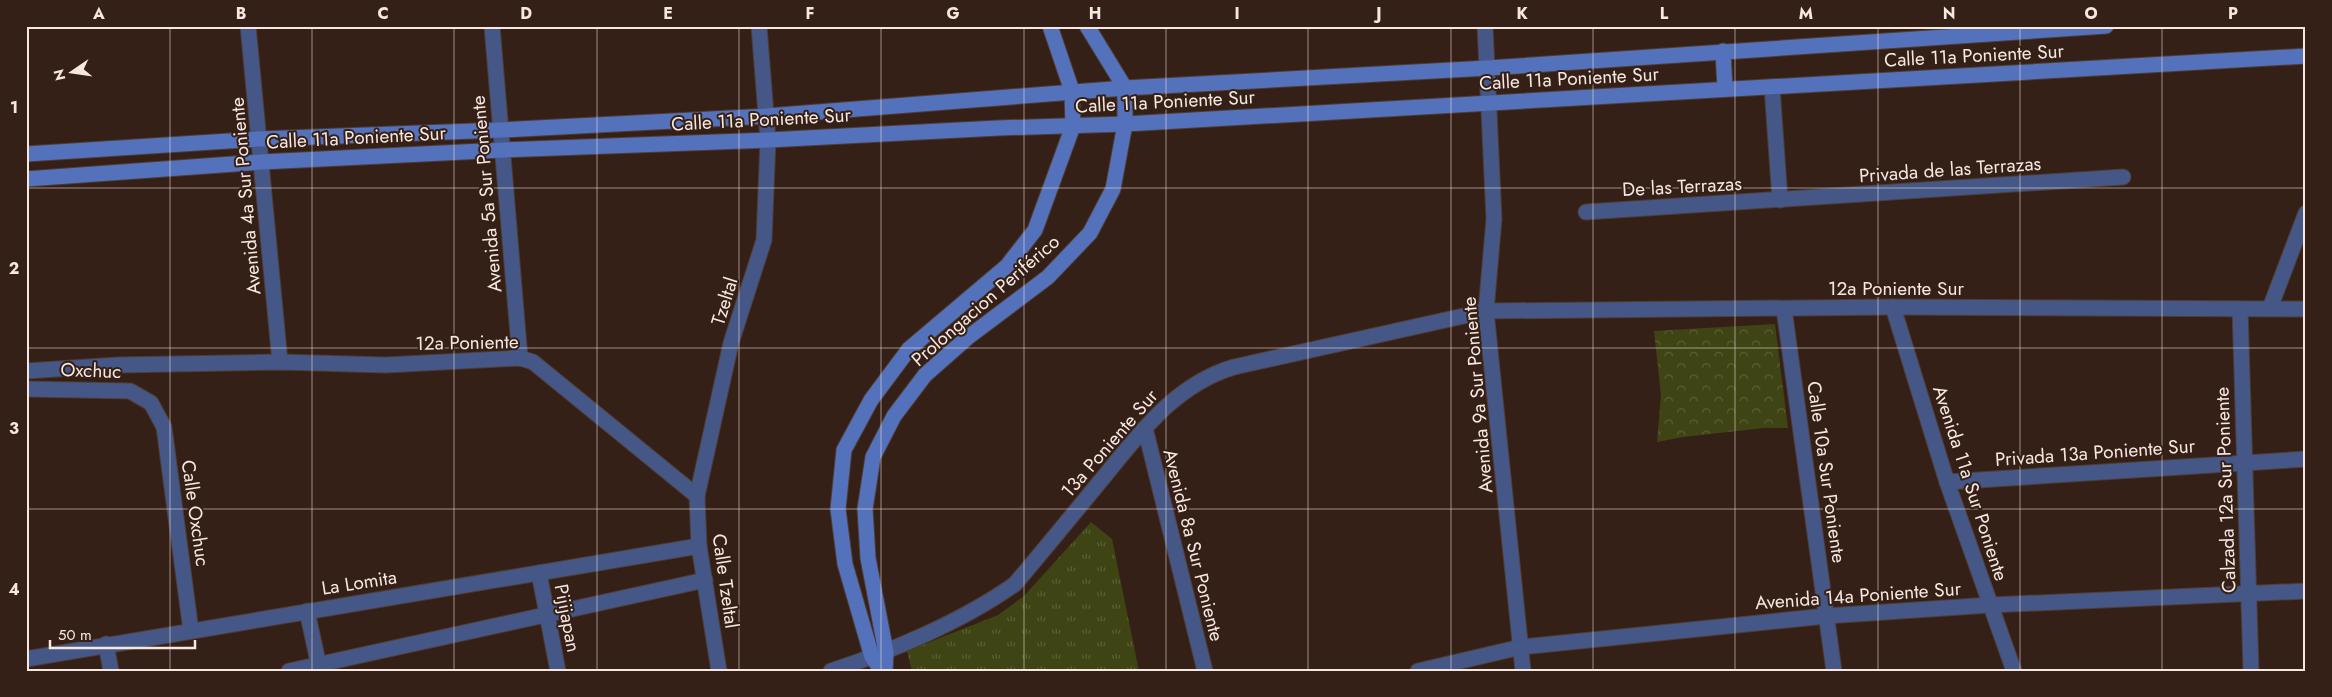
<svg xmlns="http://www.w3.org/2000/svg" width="2332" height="697" viewBox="0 0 2332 697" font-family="Jost,sans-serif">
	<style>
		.grass { fill: url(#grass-tufts) }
		.forest { fill: url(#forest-crowns) }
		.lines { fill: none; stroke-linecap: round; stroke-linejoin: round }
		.street-casing { stroke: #503c33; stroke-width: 17 }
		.secondary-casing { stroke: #503c33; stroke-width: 17 }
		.street { stroke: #445786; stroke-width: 15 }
		.secondary { stroke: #5472bc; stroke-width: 15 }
		.grid { fill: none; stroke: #f6e7e1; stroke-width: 1; stroke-opacity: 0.55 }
		.labels { text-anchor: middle; stroke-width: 4; stroke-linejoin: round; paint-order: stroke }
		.street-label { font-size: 19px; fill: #f6e7e1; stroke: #352017 }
		.neatline { fill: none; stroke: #f6e7e1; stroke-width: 2 }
		.grid-label { font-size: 16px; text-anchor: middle; font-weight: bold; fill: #f6e7e1 }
	</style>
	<defs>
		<pattern id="grass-tufts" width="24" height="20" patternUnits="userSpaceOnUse" patternTransform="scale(1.25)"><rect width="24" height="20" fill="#3f4414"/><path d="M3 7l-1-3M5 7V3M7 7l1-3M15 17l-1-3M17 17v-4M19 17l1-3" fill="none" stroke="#5b5f36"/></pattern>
		<pattern id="forest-crowns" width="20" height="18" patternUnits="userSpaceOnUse" patternTransform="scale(1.25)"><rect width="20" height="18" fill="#3f4414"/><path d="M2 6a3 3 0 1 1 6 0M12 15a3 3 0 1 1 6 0" fill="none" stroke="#5b5f36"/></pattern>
	</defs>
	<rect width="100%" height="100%" fill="#352017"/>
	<path class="grass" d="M1091,522L1112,539L1139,671H912L907,651L998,615L1024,596Z"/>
	<path class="forest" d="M1775,324L1788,428H1764L1683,437L1657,442L1661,395L1654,331Z"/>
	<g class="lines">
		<g class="street-casing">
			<g id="street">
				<path d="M248,26L280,362"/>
				<path d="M492,26L520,358"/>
				<path d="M1485,26L1494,219L1486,311L1523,671"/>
				<path d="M1772,87L1780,200"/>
				<path d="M1586,212L2123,177"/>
				<path d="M1893,307L1947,482L2014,671"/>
				<path d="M2270,308L2306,213"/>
				<path d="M1784,309L1834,671"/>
				<path d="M2240,309L2251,671"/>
				<path d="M26,371L118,365L280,362L386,365L520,358L533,362L697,496"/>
				<path d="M26,389L130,391L151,403L164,427L191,631"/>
				<path d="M1145,428L1205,671"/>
				<path d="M1947,482L2306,459"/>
				<path d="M539,573L558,671"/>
				<path d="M307,611L320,671"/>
				<path d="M106,644L111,671"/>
				<path d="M26,659L699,546"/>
				<path d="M289,671L705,580"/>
				<path d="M719,671L699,546L697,496L731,343L764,240L768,140L759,26"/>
				<path d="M831,671C892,651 963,621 1015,584C1043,551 1070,518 1098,484C1137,437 1173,385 1234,367L1486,311L1893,307L2306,309"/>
				<path d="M1418,671L1521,647L1826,616L1990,605L2306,591"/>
			</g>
		</g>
		<g class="secondary-casing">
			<g id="secondary">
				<path d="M1723,51L1725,89"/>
				<path d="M26,154L259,139L501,130L767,116L1125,88L1488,68L2106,26"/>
				<path d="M26,179L261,162L503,150L768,140L998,128L1125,124L2306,56"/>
				<path d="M882,671L872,657L845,564L838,509L844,450L871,400L909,349L1007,266L1035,230L1073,126L1072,91L1050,26"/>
				<path d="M885,671L886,652L868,558L865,509L873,457L894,416L925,375L967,338L1048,277L1090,233L1113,189L1125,124V88L1087,26"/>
			</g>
		</g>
		<use href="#street" class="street"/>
		<use href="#secondary" class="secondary"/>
	</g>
	<path class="grid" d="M170,26V671M312,26V671M454,26V671M597,26V671M739,26V671M881,26V671M1024,26V671M1166,26V671M1308,26V671M1451,26V671M1593,26V671M1735,26V671M1878,26V671M2020,26V671M2162,26V671M26,188H2306M26,348H2306M26,509H2306"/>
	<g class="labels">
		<g class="street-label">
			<text transform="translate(1974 55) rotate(-3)" y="7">Calle 11a Poniente Sur</text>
			<text transform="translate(1569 78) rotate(-3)" y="7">Calle 11a Poniente Sur</text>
			<text transform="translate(1165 101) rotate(-3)" y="7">Calle 11a Poniente Sur</text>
			<text transform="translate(761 119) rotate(-3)" y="7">Calle 11a Poniente Sur</text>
			<text transform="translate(356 137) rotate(-3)" y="7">Calle 11a Poniente Sur</text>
			<text transform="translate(1950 169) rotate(-4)" y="7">Privada de las Terrazas</text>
			<text transform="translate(1682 186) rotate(-3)" y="7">De las Terrazas</text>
			<text transform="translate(486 194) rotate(-95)" y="7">Avenida 5a Sur Poniente</text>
			<text transform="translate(245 196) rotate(-95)" y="7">Avenida 4a Sur Poniente</text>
			<text x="1896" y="295">12a Poniente Sur</text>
			<text transform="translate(985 300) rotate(-41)" y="7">Prolongacion Periférico</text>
			<text transform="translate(724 301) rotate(-73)" y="7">Tzeltal</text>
			<text transform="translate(467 342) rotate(-1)" y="7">12a Poniente</text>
			<text transform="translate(91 370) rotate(2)" y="7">Oxchuc</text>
			<text transform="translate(1477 395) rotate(-95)" y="7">Avenida 9a Sur Poniente</text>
			<text transform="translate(1109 443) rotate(-49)" y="7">13a Poniente Sur</text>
			<text transform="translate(2095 452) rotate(-4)" y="7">Privada 13a Poniente Sur</text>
			<text transform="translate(1827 472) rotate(82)" y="7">Calle 10a Sur Poniente</text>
			<text transform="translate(1971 483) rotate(72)" y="7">Avenida 11a Sur Poniente</text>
			<text transform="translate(2225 490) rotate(-92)" y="7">Calzada 12a Sur Poniente</text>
			<text transform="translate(196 513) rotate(82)" y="7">Calle Oxchuc</text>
			<text transform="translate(1194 545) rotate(76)" y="7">Avenida 8a Sur Poniente</text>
			<text transform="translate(726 581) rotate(82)" y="7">Calle Tzeltal</text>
			<text transform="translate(359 582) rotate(-9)" y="7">La Lomita</text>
			<text transform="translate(1858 595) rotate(-4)" y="7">Avenida 14a Poniente Sur</text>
			<text transform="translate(568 618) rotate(79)" y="7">Pijijapan</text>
		</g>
	</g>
	<rect width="2332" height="697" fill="none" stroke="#352017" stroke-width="55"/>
	<g transform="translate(72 72) rotate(257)" stroke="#352017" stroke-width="4" paint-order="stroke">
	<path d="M0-4L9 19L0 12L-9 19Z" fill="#f6e7e1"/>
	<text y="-8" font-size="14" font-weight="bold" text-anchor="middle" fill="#f6e7e1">N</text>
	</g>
	<path d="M50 640v8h145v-8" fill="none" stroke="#f6e7e1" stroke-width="2.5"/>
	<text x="58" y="640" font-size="15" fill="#f6e7e1" stroke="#352017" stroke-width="4" paint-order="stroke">50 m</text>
	<rect x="28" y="28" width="2276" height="642" class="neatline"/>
	<g class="grid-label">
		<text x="99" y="19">A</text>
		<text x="241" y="19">B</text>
		<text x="383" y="19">C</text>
		<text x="526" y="19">D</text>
		<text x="668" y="19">E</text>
		<text x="810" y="19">F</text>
		<text x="953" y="19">G</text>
		<text x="1095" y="19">H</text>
		<text x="1237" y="19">I</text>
		<text x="1379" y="19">J</text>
		<text x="1522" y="19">K</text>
		<text x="1664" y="19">L</text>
		<text x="1806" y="19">M</text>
		<text x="1949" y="19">N</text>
		<text x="2091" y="19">O</text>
		<text x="2233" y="19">P</text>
		<text x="14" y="113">1</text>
		<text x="14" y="274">2</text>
		<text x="14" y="434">3</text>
		<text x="14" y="595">4</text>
	</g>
</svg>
